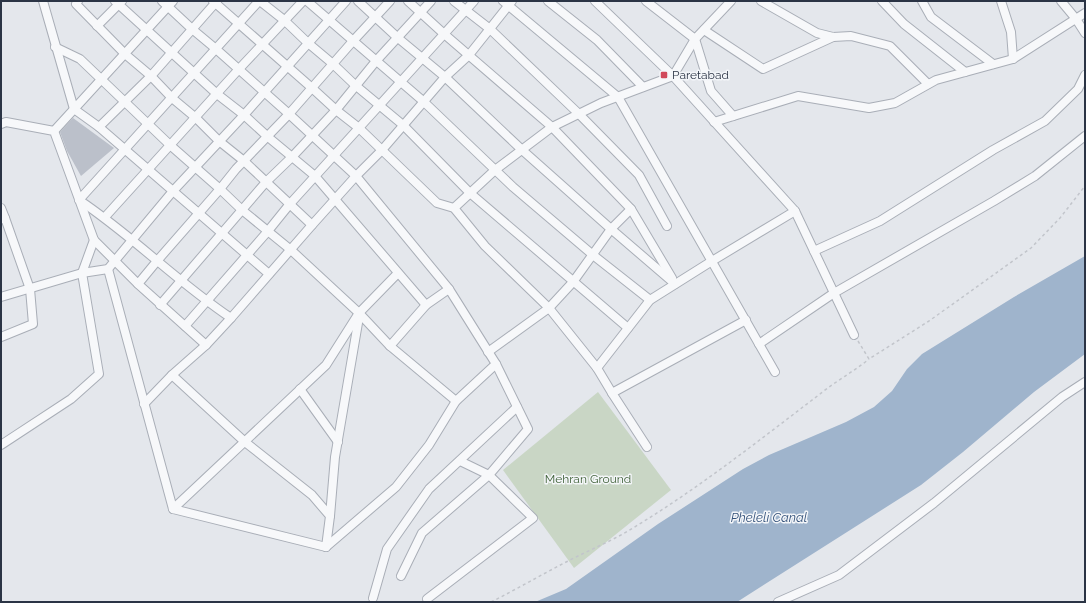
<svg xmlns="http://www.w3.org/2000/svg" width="1086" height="603" viewBox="0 0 1086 603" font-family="Raleway,sans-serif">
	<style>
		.green { fill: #c9d6c5 }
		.water { fill: #9fb4cc }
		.building { fill: #bbc0ca }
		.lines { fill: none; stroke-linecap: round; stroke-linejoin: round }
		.minor-casing { stroke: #a9aeb7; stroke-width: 10 }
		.path { stroke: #c2c5cb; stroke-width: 1.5; stroke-dasharray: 3 3; stroke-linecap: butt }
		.minor { stroke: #f7f8fa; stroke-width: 8 }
		.poi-dot { fill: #d1495b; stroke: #f4f6f9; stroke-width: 1.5 }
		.labels { text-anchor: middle; stroke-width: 3; stroke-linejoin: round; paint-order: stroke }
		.poi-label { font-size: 12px; fill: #2b3445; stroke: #f4f6f9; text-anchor: start }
		.park-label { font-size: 12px; fill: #3f6138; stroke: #f4f6f9 }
		.water-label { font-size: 13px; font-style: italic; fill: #34527a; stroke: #f4f6f9 }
	</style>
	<rect width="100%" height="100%" fill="#e4e7ec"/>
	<path class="green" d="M598,392L671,490L574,568L503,470Z"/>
	<path class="water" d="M1085,256V354L1034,392L963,452L921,485L737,602H535L566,589L658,524L743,469L769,455L846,422L874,407L892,391L907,369L922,354L1014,297Z"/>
	<path class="building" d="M73,118L114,148L81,176L67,151L60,132Z"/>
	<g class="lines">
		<g class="minor-casing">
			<g id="minor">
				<path d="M43,1L74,109L99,127L269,274"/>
				<path d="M78,1L76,4L125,54L151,76L172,98L196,118L219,141L244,161L312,225"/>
				<path d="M115,1L217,94L244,115L268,137L315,176L426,305L449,289"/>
				<path d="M162,1L192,29L216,49L289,114L356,176L449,289L496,364L528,429L489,475L460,461"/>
				<path d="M213,1L312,88L336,110L359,128L437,203L454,208L485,246L549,308L597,368L612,393L647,447"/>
				<path d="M260,1L284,20L308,43L333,64L355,85L403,125L470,193L628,328"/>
				<path d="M307,1L423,101L513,187L593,255L650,300"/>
				<path d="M358,1L398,38L445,77L521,149L611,229L675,284"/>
				<path d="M408,1L443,33L552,127L631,209L672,278"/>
				<path d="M454,1L490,29L579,114L639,175L667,226"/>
				<path d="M503,1L618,97L775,372"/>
				<path d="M548,1L597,40L643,87"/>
				<path d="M595,1L673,76L795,211L712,261L650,300L597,368"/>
				<path d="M646,1L695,39L711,91L733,116"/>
				<path d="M761,1L817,33L833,37L851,36L890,46L928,84"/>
				<path d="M882,1L904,24L965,72"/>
				<path d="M922,1L931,17L993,64"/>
				<path d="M1001,1L1011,32L1013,59"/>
				<path d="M1061,1L1076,19L1085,33"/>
				<path d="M97,26L122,1"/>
				<path d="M704,30L763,69L833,37"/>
				<path d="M55,47L80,59L170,145L220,189L242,210L291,250L359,313L390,346L456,401"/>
				<path d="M714,122L798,96L869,108L895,103L936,80L1013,59L1085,13"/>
				<path d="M1,124L6,122L54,131L94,240L138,284L157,261L220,189L236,169L289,114L353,41L390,1"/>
				<path d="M99,127L151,76L217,1"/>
				<path d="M54,131L173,1"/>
				<path d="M1,208L5,218"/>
				<path d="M454,208L495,170L552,127L601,103L673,76L695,39L731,1"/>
				<path d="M795,211L854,335"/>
				<path d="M105,217L239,69L303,1"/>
				<path d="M1,219L5,218L30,289L33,324L1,337"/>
				<path d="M814,251L880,221L993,150L1045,121L1078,89L1085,75"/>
				<path d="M108,269L173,509L326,547"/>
				<path d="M138,284L206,345"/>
				<path d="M1,297L82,273L108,269L173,191L244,115L346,1"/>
				<path d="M160,305L266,182L292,157L336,110L376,61L431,1"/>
				<path d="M231,318C177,282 133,236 79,200L259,1"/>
				<path d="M185,326L268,231L289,205L474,1"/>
				<path d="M759,344L834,293L994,201L1035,176L1085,136"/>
				<path d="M390,346L426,305"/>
				<path d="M488,352L549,308L573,282L611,229L631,209"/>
				<path d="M172,375L245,442L312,495L330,516L326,547"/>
				<path d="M300,389L338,442"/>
				<path d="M612,393L746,320"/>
				<path d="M144,404L172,375L206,345L231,318L312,225L356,176L382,150L445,77L469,55L512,1"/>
				<path d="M1,445L71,399L99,374L82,273L94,240"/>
				<path d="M173,509L326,365L359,313L398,273"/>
				<path d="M330,516L335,457L359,317"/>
				<path d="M326,547L396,487L429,445L456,401L496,364"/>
				<path d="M401,576L422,533L489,475L533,518L427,599"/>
				<path d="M373,598L387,549L429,489L517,407"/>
				<path d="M778,602L839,575L934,503L1062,397L1085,382"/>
			</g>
		</g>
		<g class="path">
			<path d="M858,341L869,359L929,321L1031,248L1060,218L1085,186"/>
			<path d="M491,602C519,588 546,572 574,558C592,549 611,541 628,531C695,491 757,442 820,394C836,381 853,372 869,359"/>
		</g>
		<use href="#minor" class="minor"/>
	</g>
	<rect class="poi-dot" x="660" y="71" width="8" height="8" rx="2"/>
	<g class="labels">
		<g class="poi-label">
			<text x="672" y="79">Paretabad</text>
		</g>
		<g class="park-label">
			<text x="588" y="483">Mehran Ground</text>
		</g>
		<g class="water-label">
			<text x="769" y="522">Pheleli Canal</text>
		</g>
	</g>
	<rect width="1086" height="603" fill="none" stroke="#2b3445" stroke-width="4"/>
</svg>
